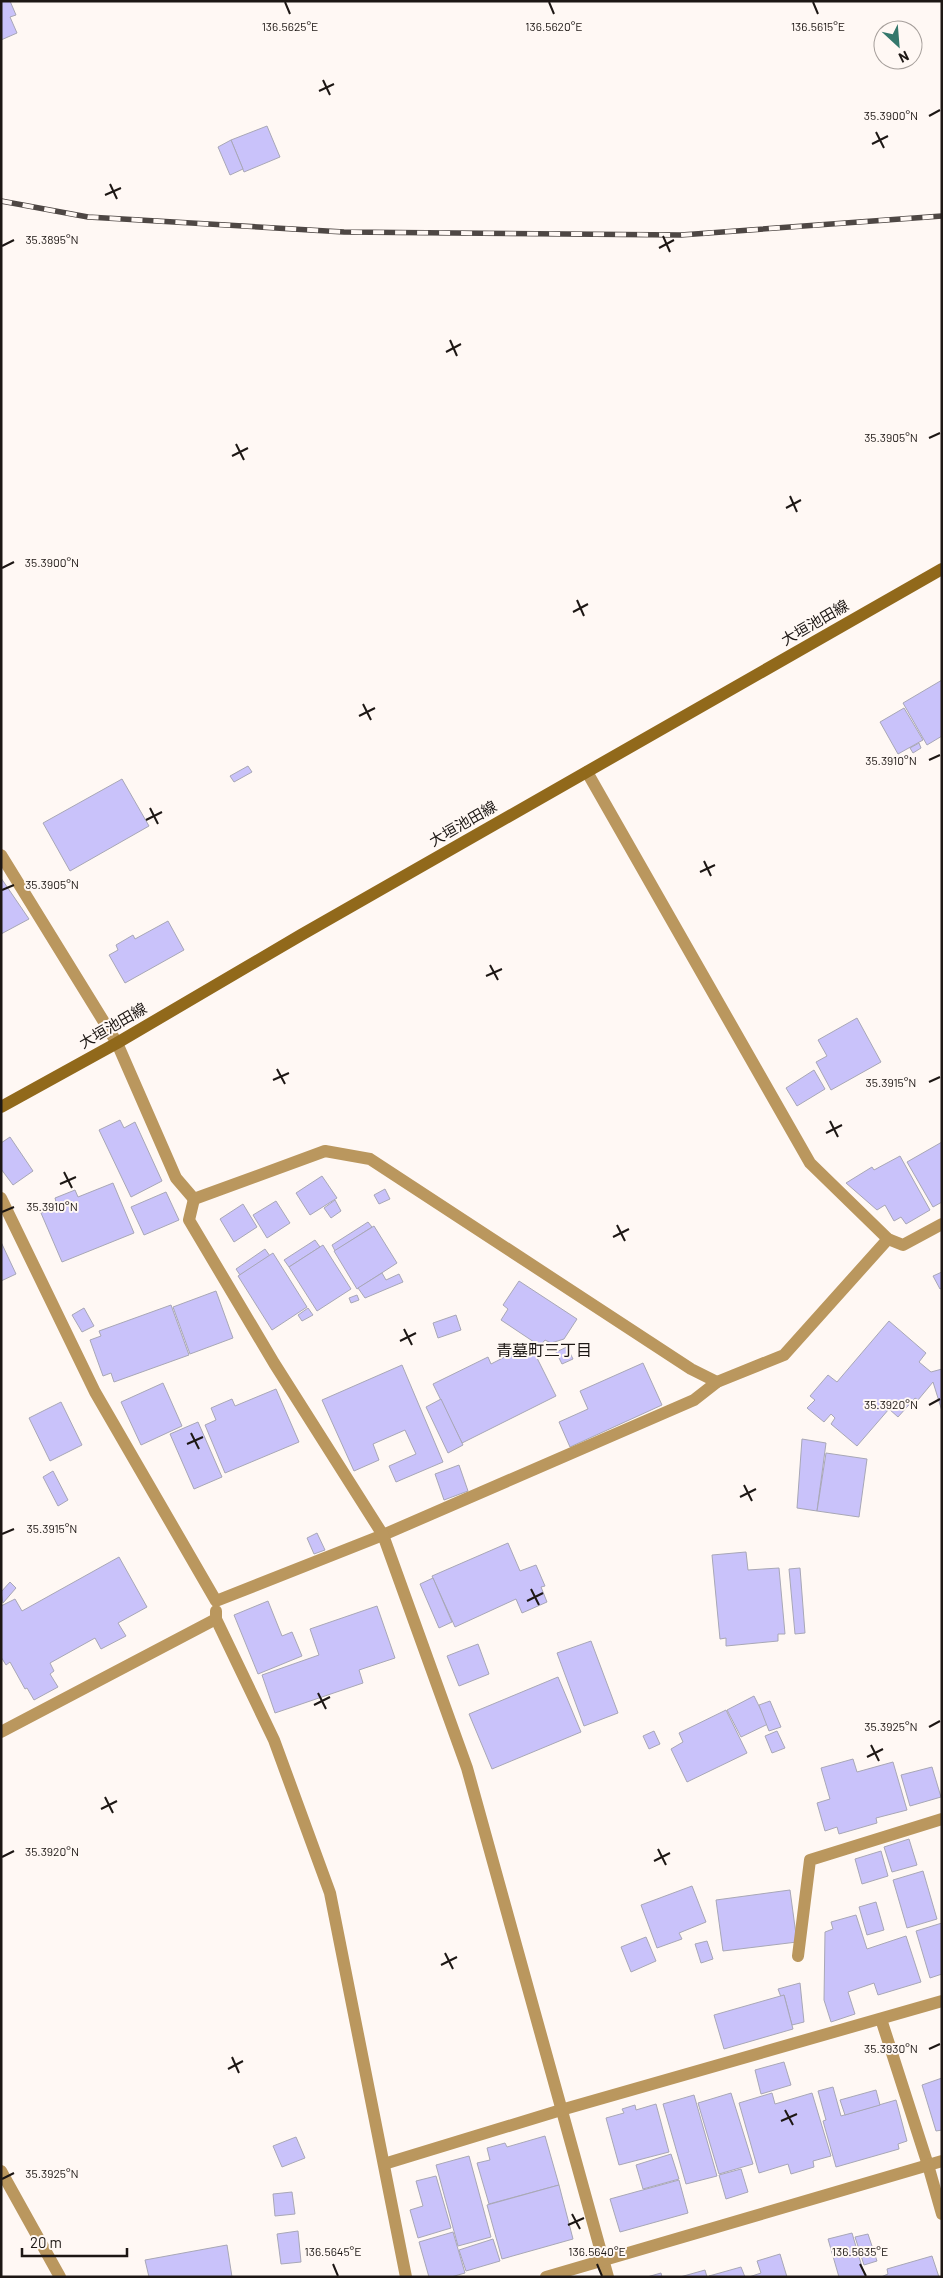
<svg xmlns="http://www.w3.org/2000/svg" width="943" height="2278" viewBox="0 0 943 2278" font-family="Barlow,'Noto Sans JP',sans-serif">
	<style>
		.building { fill: #c9c2fa; stroke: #a8a7b6 }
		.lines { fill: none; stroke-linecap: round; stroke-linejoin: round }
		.street { stroke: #ba975e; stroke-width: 12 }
		.secondary { stroke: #91691b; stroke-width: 12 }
		.rail-casing { stroke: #4e4744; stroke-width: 5.5 }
		.rail { stroke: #fff8f4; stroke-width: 4; stroke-dasharray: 11; stroke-linecap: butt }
		.ticks { fill: none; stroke: #1d1714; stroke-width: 2 }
		.labels { text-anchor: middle; stroke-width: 4; stroke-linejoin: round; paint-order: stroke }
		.street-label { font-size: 15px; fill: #1d1714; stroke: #fff8f4 }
		.neighbourhood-label { font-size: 16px; fill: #1d1714; stroke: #fff8f4 }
		.ticks-label { font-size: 12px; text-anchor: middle; fill: #1d1714; stroke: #fff8f4; stroke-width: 4; stroke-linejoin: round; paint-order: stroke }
	</style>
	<rect width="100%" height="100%" fill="#fff8f4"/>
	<g class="building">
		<path d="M1,1H10L16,15L10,17L17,33L1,40Z"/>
		<path d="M267,126L280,157L244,172L231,140Z"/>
		<path d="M231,140L243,169L230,175L218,147Z"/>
		<path d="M942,680V736L927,745L903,703Z"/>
		<path d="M904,708L923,740L898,754L880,722Z"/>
		<path d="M919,743L921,748L913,753L910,748Z"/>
		<path d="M248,766L252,772L234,782L230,776Z"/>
		<path d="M122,779L149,826L70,871L43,823Z"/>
		<path d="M1,878L29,919L1,934Z"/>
		<path d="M168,921L184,950L125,983L109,955L118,950L116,945L133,935L135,939Z"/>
		<path d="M857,1018L881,1062L831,1090L816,1062L827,1056L818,1040Z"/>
		<path d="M814,1070L825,1089L797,1106L786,1088Z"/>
		<path d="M120,1120L124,1128L135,1122L162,1181L131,1197L99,1130Z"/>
		<path d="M10,1137L33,1171L13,1185L1,1169V1143Z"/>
		<path d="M942,1142V1202L933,1207L907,1162Z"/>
		<path d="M900,1156L930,1210L906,1224L901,1217L894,1221L885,1205L877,1210L846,1183L872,1167L874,1170Z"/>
		<path d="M322,1176L337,1198L310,1215L296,1193Z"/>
		<path d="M113,1183L134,1233L62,1262L41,1213L57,1206L55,1198L75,1190L78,1197Z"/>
		<path d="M385,1189L390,1199L379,1204L374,1195Z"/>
		<path d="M166,1192L179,1220L144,1235L131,1207Z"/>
		<path d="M335,1200L341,1211L331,1218L324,1208Z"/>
		<path d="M276,1201L290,1223L267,1238L253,1215Z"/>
		<path d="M243,1204L257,1227L234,1242L220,1219Z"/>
		<path d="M368,1222L372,1227L335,1251L332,1245Z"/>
		<path d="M374,1226L397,1263L357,1289L334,1251Z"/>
		<path d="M315,1240L320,1247L289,1267L284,1260Z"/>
		<path d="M1,1242L16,1274L1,1281Z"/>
		<path d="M323,1245L351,1289L317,1311L289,1267Z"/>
		<path d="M265,1249L270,1256L240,1275L236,1269Z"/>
		<path d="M273,1253L307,1307L272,1330L238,1276Z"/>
		<path d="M942,1272V1288L940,1289L933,1276Z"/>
		<path d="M382,1273L386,1280L399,1274L403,1282L365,1298L358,1288Z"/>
		<path d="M519,1281L577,1319L564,1339L551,1343L545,1340L540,1346L501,1320L508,1309L503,1305Z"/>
		<path d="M216,1291L233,1338L190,1354L173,1307Z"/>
		<path d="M357,1295L359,1300L351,1303L349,1298Z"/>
		<path d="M171,1305L189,1355L114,1382L111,1373L103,1376L90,1340L101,1336L99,1331Z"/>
		<path d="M84,1308L94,1326L82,1332L72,1315Z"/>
		<path d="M308,1308L313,1315L302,1321L298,1315Z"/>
		<path d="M456,1315L461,1330L438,1338L433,1323Z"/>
		<path d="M889,1321L926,1353L919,1362L931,1372L942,1369V1411L933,1382L918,1400L915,1398L898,1417L889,1409L857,1446L831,1424L835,1418L831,1414L824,1422L807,1408L815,1400L810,1396L828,1375L837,1382Z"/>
		<path d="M530,1344L556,1396L462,1443L433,1384L488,1357L491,1364Z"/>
		<path d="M567,1347L573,1359L562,1364L556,1352Z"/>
		<path d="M643,1363L662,1405L570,1447L559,1422L588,1409L580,1391Z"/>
		<path d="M402,1365L443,1462L396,1482L389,1466L416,1454L405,1430L373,1444L379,1460L354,1471L322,1400Z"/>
		<path d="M163,1383L182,1426L141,1445L121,1402Z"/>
		<path d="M276,1389L299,1442L225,1473L205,1425L216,1420L211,1408L232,1399L235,1406Z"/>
		<path d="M441,1399L463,1445L448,1453L426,1407Z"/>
		<path d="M61,1402L82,1445L50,1461L29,1418Z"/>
		<path d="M198,1422L222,1477L194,1489L170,1434Z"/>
		<path d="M802,1439L826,1443L817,1511L797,1508Z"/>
		<path d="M826,1453L867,1459L859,1517L817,1511Z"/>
		<path d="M459,1465L468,1491L444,1500L435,1474Z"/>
		<path d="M53,1471L68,1500L58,1506L43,1477Z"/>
		<path d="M317,1533L325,1550L314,1554L307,1538Z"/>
		<path d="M508,1543L520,1571L536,1565L545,1586L541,1587L547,1602L522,1613L516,1599L455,1627L432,1576Z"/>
		<path d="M746,1552L748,1570L779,1568L785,1634H778V1641L726,1646V1638L720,1639L712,1555Z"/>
		<path d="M119,1557L147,1607L118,1623L126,1636L101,1649L95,1638L50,1663L54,1671L50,1674L58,1687L34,1700L27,1688L25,1689L10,1662L6,1665L1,1657V1606L15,1599L22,1611Z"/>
		<path d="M800,1568L805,1633L795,1634L789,1569Z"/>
		<path d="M433,1578L452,1622L439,1628L420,1584Z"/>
		<path d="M10,1582L16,1588L3,1603L1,1592Z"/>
		<path d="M268,1601L282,1636L292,1632L302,1656L258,1674L234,1615Z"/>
		<path d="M377,1606L395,1658L359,1670L363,1683L275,1713L262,1675L319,1655L310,1629Z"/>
		<path d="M591,1641L618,1713L584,1726L557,1653Z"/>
		<path d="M478,1644L489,1674L459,1686L447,1656Z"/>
		<path d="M558,1677L581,1732L492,1769L469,1714Z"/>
		<path d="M754,1696L768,1724L741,1737L727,1710Z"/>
		<path d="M770,1701L781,1727L769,1731L759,1705Z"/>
		<path d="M726,1710L747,1753L687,1782L671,1749L683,1742L679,1733Z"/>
		<path d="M654,1731L660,1744L649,1749L643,1736Z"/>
		<path d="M777,1731L785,1748L772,1753L765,1736Z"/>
		<path d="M853,1759L857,1772L893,1762L907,1810L876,1818L877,1823L839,1834L837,1827L825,1831L817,1803L830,1799L821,1768Z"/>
		<path d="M932,1767L941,1797L910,1806L901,1775Z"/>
		<path d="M909,1839L917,1865L892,1872L884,1847Z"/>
		<path d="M881,1851L888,1876L862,1884L855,1859Z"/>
		<path d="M923,1871L937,1919L907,1928L893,1880Z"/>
		<path d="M692,1886L706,1922L679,1933L682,1939L657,1948L641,1905Z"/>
		<path d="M790,1890L797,1942L723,1951L716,1900Z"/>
		<path d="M876,1902L884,1930L867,1935L859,1907Z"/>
		<path d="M856,1915L867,1949L906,1936L921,1982L878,1995L874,1983L848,1992L855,2014L831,2022L824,2000L825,1932L833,1929L831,1922Z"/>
		<path d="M942,1923V1974L930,1978L916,1931Z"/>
		<path d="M646,1937L656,1961L631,1972L621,1947Z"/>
		<path d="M707,1941L713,1959L701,1963L695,1944Z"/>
		<path d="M800,1983L804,2022L792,2025L784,1995L781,1997L778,1989Z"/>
		<path d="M784,1995L793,2029L724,2049L714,2015Z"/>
		<path d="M784,2062L791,2085L761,2094L755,2070Z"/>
		<path d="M942,2078V2130L936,2131L922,2085Z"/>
		<path d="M833,2087L841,2116L896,2100L907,2141L898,2144L899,2149L836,2167L823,2121L826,2120L818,2091Z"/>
		<path d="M876,2090L880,2105L845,2115L840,2100Z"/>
		<path d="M731,2093L753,2164L719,2174L698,2103Z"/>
		<path d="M772,2093L775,2104L812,2093L831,2156L813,2161L814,2167L791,2174L788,2164L759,2173L739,2103Z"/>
		<path d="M694,2095L717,2176L686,2184L663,2104Z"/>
		<path d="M656,2104L669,2152L619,2165L606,2118L624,2113L622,2109L635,2105L636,2110Z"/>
		<path d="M545,2136L559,2185L489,2204L477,2163L490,2160L487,2148L505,2143L507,2147Z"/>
		<path d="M296,2137L305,2158L282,2167L273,2146Z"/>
		<path d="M671,2154L679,2179L643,2189L636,2165Z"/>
		<path d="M469,2156L491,2237L458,2246L436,2165Z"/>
		<path d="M741,2169L748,2192L726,2199L719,2175Z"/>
		<path d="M436,2176L451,2228L418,2238L410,2210L423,2206L416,2181Z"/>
		<path d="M679,2180L688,2213L620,2232L610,2199Z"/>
		<path d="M559,2185L573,2239L502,2259L487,2205Z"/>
		<path d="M292,2192L295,2214L275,2216L273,2194Z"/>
		<path d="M298,2231L301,2262L281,2264L277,2234Z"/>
		<path d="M453,2232L465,2273L451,2277H429L419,2242Z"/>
		<path d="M852,2233L865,2277H839L828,2239Z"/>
		<path d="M868,2234L877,2261L864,2265L855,2237Z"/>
		<path d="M493,2239L500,2261L466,2271L459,2250Z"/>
		<path d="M227,2245L232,2277H149L145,2260Z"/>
		<path d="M780,2254L787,2277H749L761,2273L757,2261Z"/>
		<path d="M932,2256L939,2277H881L888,2274L887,2269Z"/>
		<path d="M741,2267L745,2277L709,2276Z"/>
		<path d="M705,2270L707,2277H680Z"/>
		<path d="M661,2273L662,2277H647Z"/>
	</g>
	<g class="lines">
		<g class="street">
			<path d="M587,772L810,1163L888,1239L903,1245L942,1224"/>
			<path d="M1,855L117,1043L176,1178L194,1199"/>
			<path d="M1,1198L95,1392L216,1601L383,1535L694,1400L717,1382L784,1355L888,1239"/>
			<path d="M194,1199L189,1220L274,1363L383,1535L467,1768L608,2277"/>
			<path d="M194,1199L325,1151L370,1159L691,1369L717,1382"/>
			<path d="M216,1619L274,1740L330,1893L406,2277"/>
			<path d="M1,1732L216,1619V1611"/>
			<path d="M798,1956L810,1860L942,1819"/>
			<path d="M881,2019L928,2165L942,2214"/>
			<path d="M384,2164L561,2110L942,2001"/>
			<path d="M1,2171L60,2277"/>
			<path d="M546,2277L942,2161"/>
		</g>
		<path class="secondary" d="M1,1107L117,1043L301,935L942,569"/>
		<g class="rail-casing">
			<path id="rail" d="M1,201L88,217L344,232L681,235L942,216"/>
		</g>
		<use href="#rail" class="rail"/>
	</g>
	<path class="ticks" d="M285,2L290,14M549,2L554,14M813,2L818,14M323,80L330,95M319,91L334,84M929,116L940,110M876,132L884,148M872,144L888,136M110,184L117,199M105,195L121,188M663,236L670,252M2,246L14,240M659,248L674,240M450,340L457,356M446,352L461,344M929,438L940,433M236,444L244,460M232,456L248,448M790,496L797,512M786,508L801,500M2,568L14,562M577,600L584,616M573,612L588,604M363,704L371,720M359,716L375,708M929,760L940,755M150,808L158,824M146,820L162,812M704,861L711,876M700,872L715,865M2,890L14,885M490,965L498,980M486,976L502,969M277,1069L285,1084M273,1080L289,1073M929,1082L940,1077M830,1121L838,1137M826,1133L842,1125M64,1172L72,1188M60,1184L76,1177M2,1212L14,1207M617,1225L625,1241M613,1237L629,1229M404,1329L412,1345M400,1341L416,1333M929,1405L940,1399M191,1433L199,1449M187,1444L203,1437M744,1485L752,1501M740,1497L756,1489M2,1534L14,1529M531,1589L539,1605M527,1601L543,1593M318,1693L326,1709M314,1705L330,1697M929,1727L940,1721M871,1745L879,1761M867,1757L883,1749M105,1797L113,1813M101,1809L117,1801M658,1849L666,1865M2,1857L14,1851M654,1861L670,1853M445,1953L453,1969M441,1965L457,1957M929,2049L940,2044M232,2057L239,2073M228,2069L243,2061M785,2110L793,2125M781,2121L797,2114M2,2179L14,2173M572,2214L580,2229M568,2225L584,2218M333,2264L338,2276M597,2264L602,2276M860,2264L866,2276"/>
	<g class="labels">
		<g class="street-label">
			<text transform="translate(815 623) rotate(-30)" y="5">大垣池田線</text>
			<text transform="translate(463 824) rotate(-30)" y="5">大垣池田線</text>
			<text transform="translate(113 1026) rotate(-30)" y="5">大垣池田線</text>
		</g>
		<g class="neighbourhood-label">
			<text x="544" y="1356">青墓町三丁目</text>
		</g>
	</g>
	<g class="ticks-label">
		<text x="290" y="31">136.5625°E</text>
		<text x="554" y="31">136.5620°E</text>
		<text x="818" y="31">136.5615°E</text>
		<text x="891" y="120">35.3900°N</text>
		<text x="52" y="244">35.3895°N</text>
		<text x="891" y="442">35.3905°N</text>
		<text x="52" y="567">35.3900°N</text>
		<text x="891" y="765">35.3910°N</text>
		<text x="52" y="889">35.3905°N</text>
		<text x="891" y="1087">35.3915°N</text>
		<text x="52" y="1211">35.3910°N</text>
		<text x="891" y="1409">35.3920°N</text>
		<text x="52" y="1533">35.3915°N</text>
		<text x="891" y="1731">35.3925°N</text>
		<text x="52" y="1856">35.3920°N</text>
		<text x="891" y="2053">35.3930°N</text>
		<text x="52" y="2178">35.3925°N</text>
		<text x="333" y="2256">136.5645°E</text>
		<text x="597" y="2256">136.5640°E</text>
		<text x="860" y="2256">136.5635°E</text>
	</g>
	<rect width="943" height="2278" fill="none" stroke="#1d1714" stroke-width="5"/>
	<g transform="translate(898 45) rotate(154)"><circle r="24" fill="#fff8f4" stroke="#a59e9a"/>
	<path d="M0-4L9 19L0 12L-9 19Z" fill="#34786c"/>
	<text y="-8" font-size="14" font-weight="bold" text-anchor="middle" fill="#1d1714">N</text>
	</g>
	<path d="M22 2248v8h105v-8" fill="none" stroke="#1d1714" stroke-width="2.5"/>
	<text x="30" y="2248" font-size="15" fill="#1d1714" stroke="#fff8f4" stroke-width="4" paint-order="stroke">20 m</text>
</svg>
